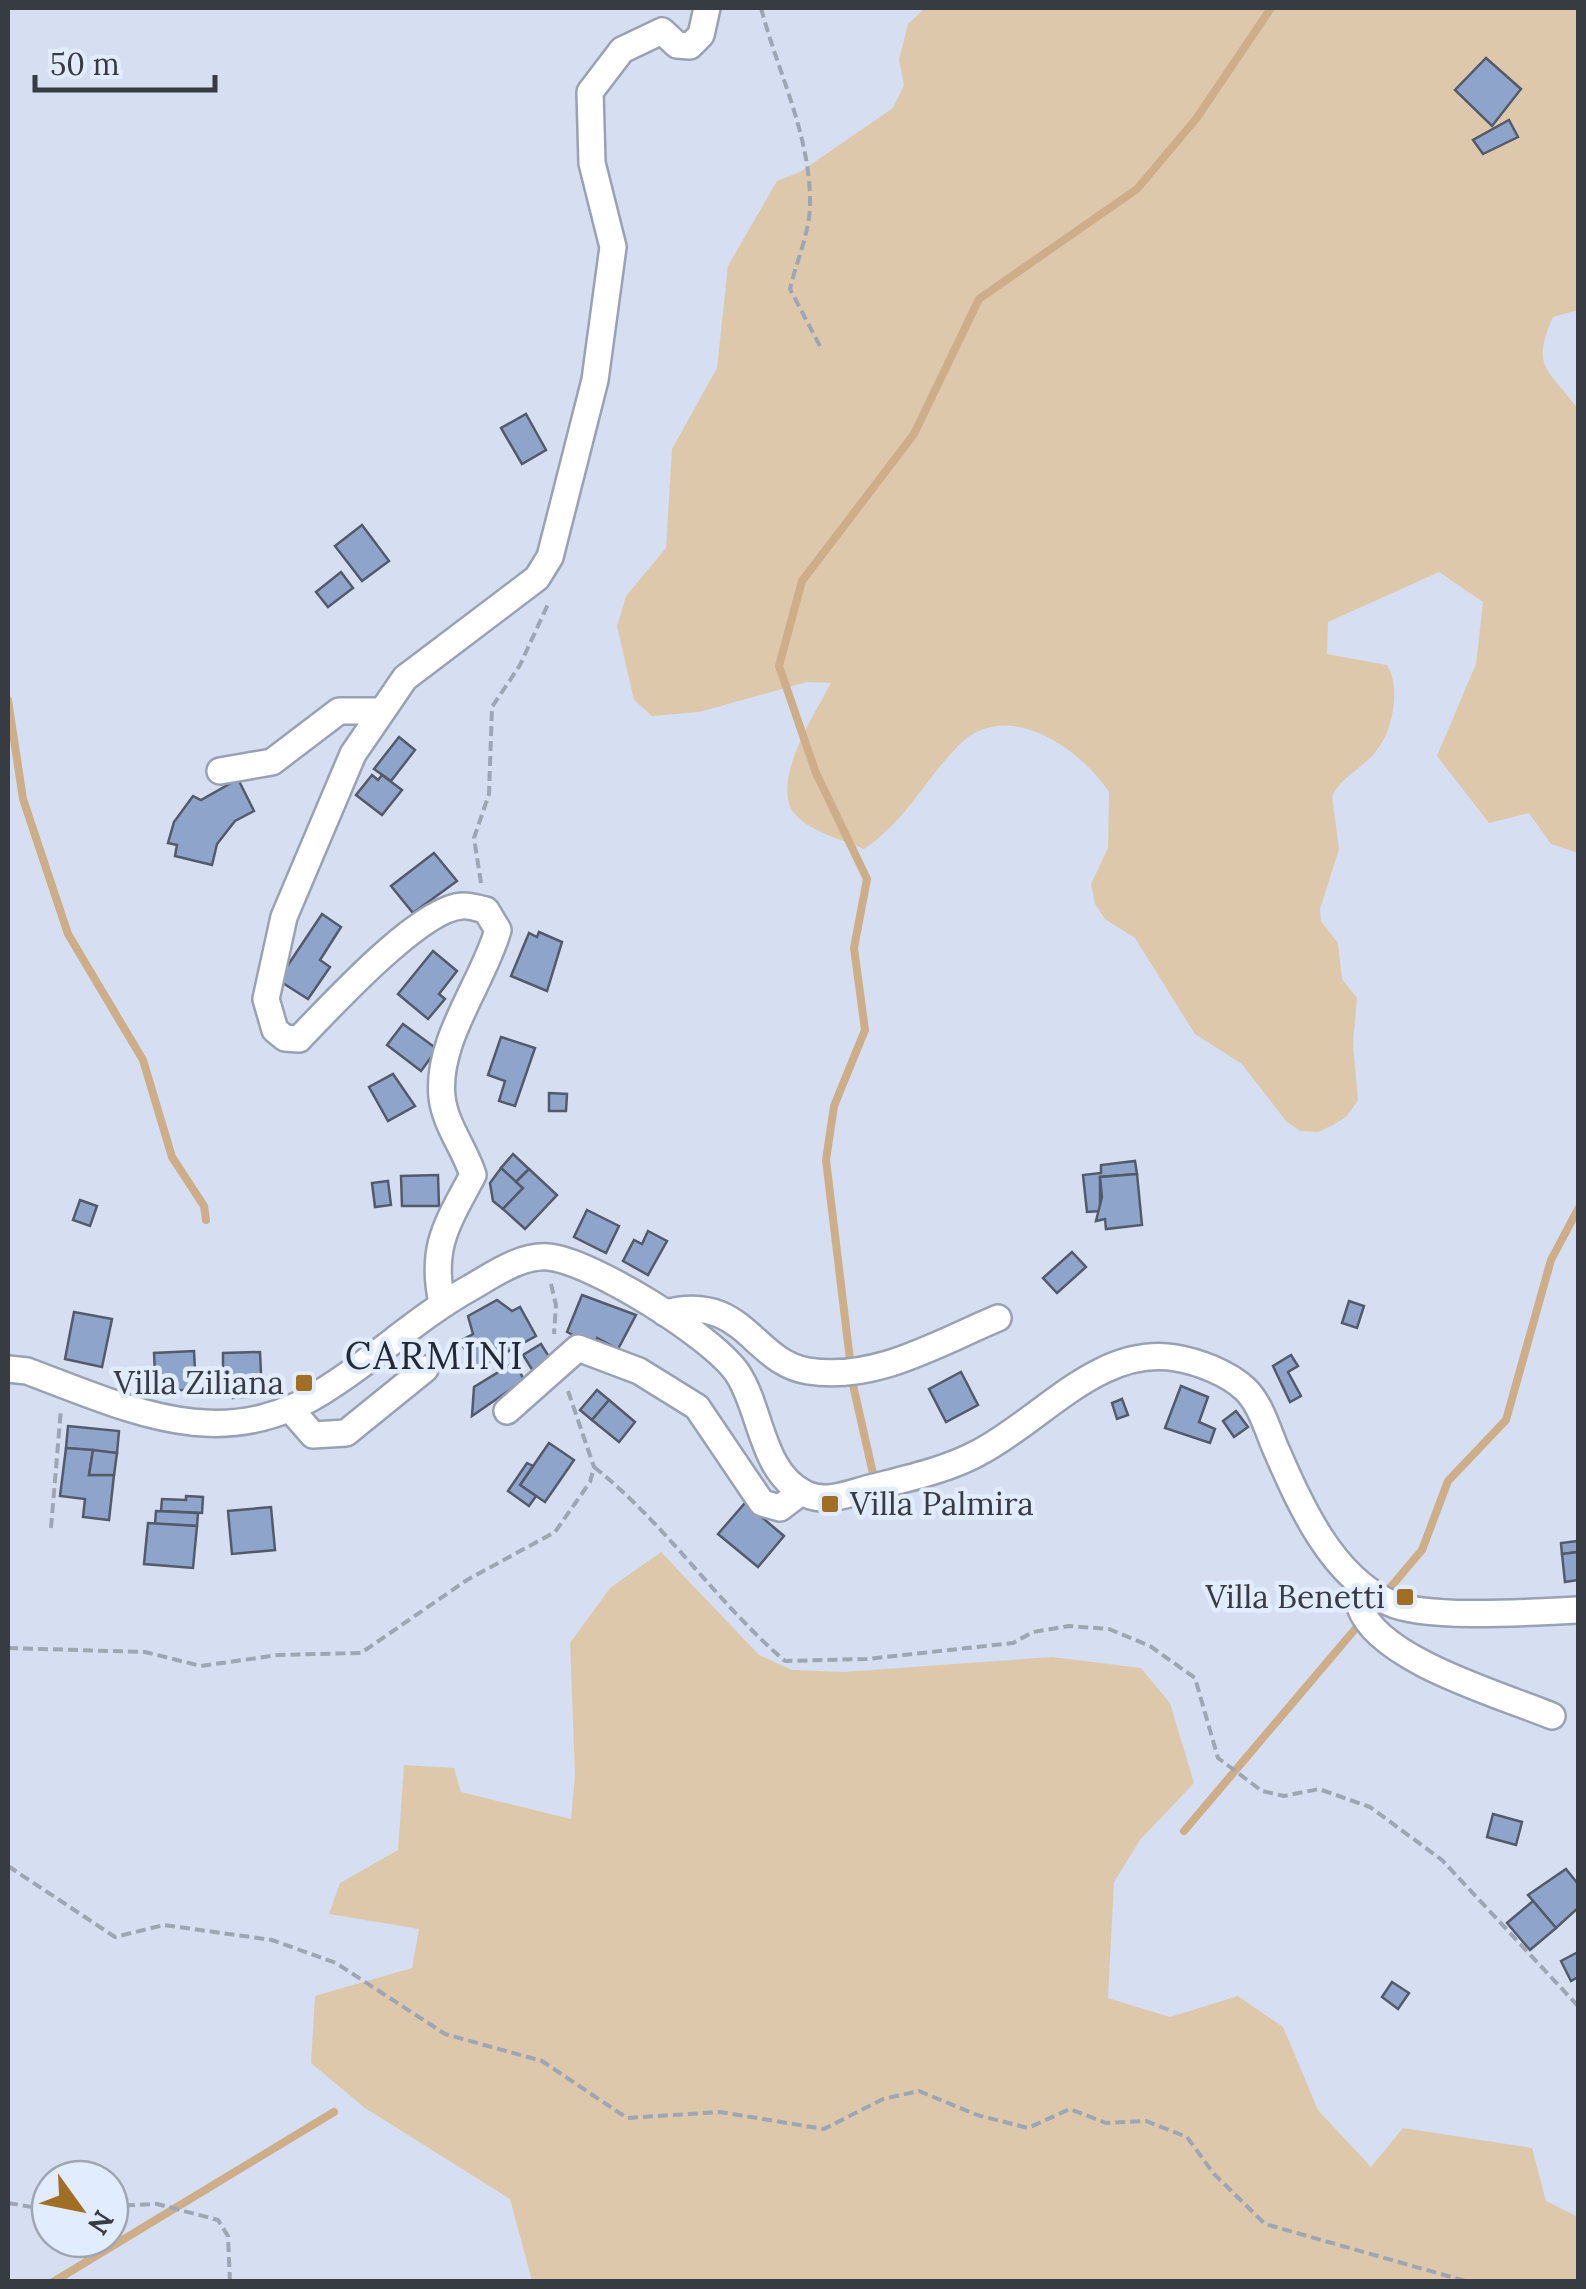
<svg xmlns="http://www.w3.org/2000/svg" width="1586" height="2289" viewBox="0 0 1586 2289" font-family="Lora,serif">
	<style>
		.green { fill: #dec8ac }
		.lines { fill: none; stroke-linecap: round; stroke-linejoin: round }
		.stream { stroke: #cdae89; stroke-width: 8 }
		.building { fill: #8fa4cb; stroke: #535b6b; stroke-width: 2.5 }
		.minor-casing { stroke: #99a2b4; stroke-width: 30 }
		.path { stroke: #9ea6b4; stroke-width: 4; stroke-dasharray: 10 5; stroke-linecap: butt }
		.minor { stroke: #fff; stroke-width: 25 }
		.poi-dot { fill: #a16e25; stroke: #e2ecff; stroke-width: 4 }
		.labels { text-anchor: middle; stroke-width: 9; stroke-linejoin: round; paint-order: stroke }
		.poi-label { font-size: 32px; fill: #373b42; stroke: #e2ecff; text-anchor: end }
		.quarter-label { font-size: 38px; letter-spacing: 2.5px; fill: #222937; stroke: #e2ecff }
	</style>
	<rect width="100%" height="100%" fill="#d5dff1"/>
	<g class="green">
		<path d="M925,8H1578V310L1553,317C1530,368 1549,369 1578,409V853L1551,844L1529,813L1489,823L1437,756L1476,664L1483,602L1439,572L1328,622L1327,654L1387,665C1401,687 1393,730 1377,750C1364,768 1343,775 1332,796L1339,849L1320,909L1321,921L1338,943L1342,979L1357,998L1353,1044L1358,1100L1347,1116L1333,1125L1318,1132L1300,1131L1286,1121L1242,1064L1195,1034L1135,938L1105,919L1095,904L1091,884L1108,848L1109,792C1080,748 1006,696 958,746C924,781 905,822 864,849C843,840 808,831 794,813C770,781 816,712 831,683L807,682L699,712L652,716L634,700L617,626L626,596L666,548L672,449L717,368L728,266L777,181L800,172L893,108L904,85L899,60L908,24Z"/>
		<path d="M661,1552L759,1655L792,1670L844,1672L1052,1657L1141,1668L1170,1703L1194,1783L1140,1840L1114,1882L1108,1998L1170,2017L1238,1996L1283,2027L1318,2110L1371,2167L1403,2128L1532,2148L1546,2201L1578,2217V2281H532L510,2199L365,2108L311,2063L315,1996L412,1968L419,1929L329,1914L340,1883L398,1850L404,1765L454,1768L461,1792L571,1819L575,1775L570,1643L610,1588Z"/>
	</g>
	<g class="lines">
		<g class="stream">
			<path d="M8,700L23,799L68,934L143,1060L172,1157L204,1206L206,1220"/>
			<path d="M874,1478L853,1385L826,1160L834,1106L865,1030L854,948L867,879L816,773L779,666L802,581L914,434L979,299L1137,189L1196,119L1271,8"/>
			<path d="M1384,1595L1422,1550L1448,1481L1506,1420L1551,1260L1578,1209"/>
			<path d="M1184,1831L1362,1621"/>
			<path d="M53,2282L334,2112"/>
		</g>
	</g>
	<g class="building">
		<path d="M1486,58L1521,89L1492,126L1455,90Z"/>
		<path d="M1509,120L1518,137L1483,154L1473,140Z"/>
		<path d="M526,414L546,450L522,464L501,428Z"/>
		<path d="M362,525L389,561L362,581L335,546Z"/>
		<path d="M341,572L353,588L328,607L316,592Z"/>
		<path d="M399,737L415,750L391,781L374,769Z"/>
		<path d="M372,775L378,780L382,775L402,790L382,815L356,795Z"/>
		<path d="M238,779L254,811L235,821L217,844L212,865L175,856L177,845L168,843L174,822L193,796L201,800Z"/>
		<path d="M434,853L457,881L413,913L391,886Z"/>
		<path d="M322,914L341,927L320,960L330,967L308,999L278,980Z"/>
		<path d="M539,932L562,942L547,991L511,976L529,933L537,937Z"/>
		<path d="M433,951L457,971L439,994L445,999L428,1019L398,994Z"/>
		<path d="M403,1024L437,1049L421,1071L387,1045Z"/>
		<path d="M501,1037L535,1048L515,1106L499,1101L505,1081L488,1075Z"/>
		<path d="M393,1074L415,1106L388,1121L369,1087Z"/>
		<path d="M549,1093L567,1094L566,1111H549Z"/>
		<path d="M513,1154L529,1169L516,1182L501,1168Z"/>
		<path d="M1135,1161L1137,1174L1100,1177V1211L1087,1212L1083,1175L1101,1173V1165Z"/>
		<path d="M501,1168L523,1188L503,1209L493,1201L490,1183Z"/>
		<path d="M529,1169L557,1195L525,1229L503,1209L523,1188L516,1182Z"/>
		<path d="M1137,1174L1142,1225L1106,1229L1105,1219L1096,1221L1102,1197L1100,1177Z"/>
		<path d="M438,1175L439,1206H402L401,1176Z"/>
		<path d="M388,1181L391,1205L375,1207L372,1183Z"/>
		<path d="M80,1200L97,1206L90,1226L73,1220Z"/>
		<path d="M587,1210L619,1226L606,1253L574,1237Z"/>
		<path d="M648,1231L667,1241L648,1275L623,1261L634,1240L642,1244Z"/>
		<path d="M1072,1252L1086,1267L1057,1293L1043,1278Z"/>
		<path d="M582,1295L636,1315L618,1349L597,1338L593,1345L567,1332Z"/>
		<path d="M497,1300L512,1311L520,1307L536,1336L476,1369L460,1341L473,1334L468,1316Z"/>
		<path d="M1349,1301L1364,1306L1357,1328L1342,1323Z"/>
		<path d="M74,1312L112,1319L102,1367L65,1359Z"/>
		<path d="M541,1344L551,1360L533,1371L523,1355Z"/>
		<path d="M194,1351L196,1389L156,1392L154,1353Z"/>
		<path d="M260,1352L262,1396L233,1398V1379H223V1353Z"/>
		<path d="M1291,1355L1298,1366L1288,1372L1301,1396L1290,1402L1273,1366Z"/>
		<path d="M515,1362L524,1380L472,1416L474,1387Z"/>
		<path d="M961,1372L978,1405L946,1422L929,1389Z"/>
		<path d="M1181,1386L1208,1397L1199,1422L1215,1429L1210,1443L1165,1428Z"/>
		<path d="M597,1390L609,1400L592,1420L580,1410Z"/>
		<path d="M1122,1399L1128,1415L1117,1419L1112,1403Z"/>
		<path d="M609,1400L635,1422L619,1442L592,1420Z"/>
		<path d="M1236,1411L1248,1427L1234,1437L1223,1421Z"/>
		<path d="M68,1426L119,1431L117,1453L66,1448Z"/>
		<path d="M549,1443L574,1460L545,1502L520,1485Z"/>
		<path d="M66,1448L93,1450L89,1475H114L109,1520L83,1517L85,1499L60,1496Z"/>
		<path d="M93,1450L117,1453L114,1475H89Z"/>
		<path d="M527,1463L533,1466L520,1485L536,1496L529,1506L508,1491Z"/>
		<path d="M186,1496L203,1497L202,1513L161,1511L162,1499L186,1500Z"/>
		<path d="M745,1503L784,1536L758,1567L718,1534Z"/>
		<path d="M271,1507L275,1550L232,1554L228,1511Z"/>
		<path d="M156,1511L198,1513L197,1526L155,1524Z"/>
		<path d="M148,1523L197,1526L193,1568L144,1564Z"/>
		<path d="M1578,1541V1552L1562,1554L1561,1543Z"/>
		<path d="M1578,1552V1580L1565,1582L1562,1554Z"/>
		<path d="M1493,1814L1522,1822L1516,1845L1487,1837Z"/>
		<path d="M1566,1869L1578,1884V1908L1556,1928L1528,1895Z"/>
		<path d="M1533,1901L1556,1928L1530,1950L1507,1923Z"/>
		<path d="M1578,1952V1977L1571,1981L1561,1961Z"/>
		<path d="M1392,1982L1409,1993L1398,2009L1382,1997Z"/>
	</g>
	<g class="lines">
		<g class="minor-casing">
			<g id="minor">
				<path d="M220,771L272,762L339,711H382"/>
				<path d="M442,1303C430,1247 447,1224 473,1175C465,1149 445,1125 442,1097C436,1040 483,983 498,930L486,910C479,909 469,905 462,906C420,908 330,1007 299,1039L285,1038L275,1030L266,999L284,917L353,754L405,678L537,578L550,557L595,380L613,247L592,163L590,92L622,50L662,31L677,45L690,46L701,35L707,8"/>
				<path d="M665,1313C744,1292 752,1362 808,1371C875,1382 938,1343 998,1318"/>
				<path d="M8,1369L27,1371C134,1411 226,1458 331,1386C379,1355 420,1316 470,1288C493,1275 520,1255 548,1257C590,1260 714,1337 738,1374C762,1411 761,1473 806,1494C826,1504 850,1493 870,1488C905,1479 947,1470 978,1453C1042,1420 1099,1345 1176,1358C1199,1362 1228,1373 1245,1389C1260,1403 1267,1428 1275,1447C1300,1504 1330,1575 1390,1603C1426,1620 1536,1612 1578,1610"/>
				<path d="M292,1411L313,1435L346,1433L425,1369"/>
				<path d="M507,1411L578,1348L639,1371L697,1407L762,1503L780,1508L801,1492"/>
				<path d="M1369,1591L1360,1607C1378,1660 1501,1695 1552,1716"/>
			</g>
		</g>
		<g class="path">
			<path d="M761,8C778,73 811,136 810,205C810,231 796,263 790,289L822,350"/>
			<path d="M481,883L474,838L489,794L492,707L520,665L549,602"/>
			<path d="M551,1284L556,1305L554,1334"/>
			<path d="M568,1391L594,1467"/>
			<path d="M594,1467C666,1524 716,1602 785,1661L867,1659L1013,1643L1033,1632L1069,1626L1109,1629L1150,1646L1195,1678L1218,1758L1262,1791L1284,1796L1319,1789L1370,1807L1442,1860L1578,2006"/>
			<path d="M51,1528L61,1409"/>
			<path d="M8,1648L145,1652L201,1666L278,1655L361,1653L467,1580L555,1532L590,1482L594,1467"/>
			<path d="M8,1866L115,1937L164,1925L272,1940L336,1963L445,2034L542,2061L627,2118L720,2112L824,2129L883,2099L919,2091L977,2115L1028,2128L1070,2109L1106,2123L1146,2121L1187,2137L1214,2174L1265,2224L1469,2282"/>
			<path d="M8,2203L50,2210"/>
			<path d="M110,2206L157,2204L218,2220L228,2236L230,2282"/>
		</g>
		<use href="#minor" class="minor"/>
	</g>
	<g class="poi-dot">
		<rect x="294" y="1373" width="20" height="20" rx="5"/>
		<rect x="820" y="1494" width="20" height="20" rx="5"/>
		<rect x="1395" y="1587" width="20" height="20" rx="5"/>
	</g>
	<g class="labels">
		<g class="poi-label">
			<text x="284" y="1394">Villa Ziliana</text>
			<text x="850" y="1515" text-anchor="start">Villa Palmira</text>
			<text x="1385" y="1608">Villa Benetti</text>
		</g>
		<g class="quarter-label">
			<text x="435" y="1369">CARMINI</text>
		</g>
	</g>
	<rect width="1586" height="2289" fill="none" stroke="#373b42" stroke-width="20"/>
	<g transform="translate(80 2209) rotate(123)"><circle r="48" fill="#e2ecff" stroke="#9ea5b3" stroke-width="2.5"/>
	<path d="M0-8L18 38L0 25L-18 38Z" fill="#a16e25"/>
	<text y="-15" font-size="28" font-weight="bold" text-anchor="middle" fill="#373b42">N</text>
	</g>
	<path d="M35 75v15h180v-15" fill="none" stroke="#373b42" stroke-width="5"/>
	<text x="50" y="75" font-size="30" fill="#373b42" stroke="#e2ecff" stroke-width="8" paint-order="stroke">50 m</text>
</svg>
